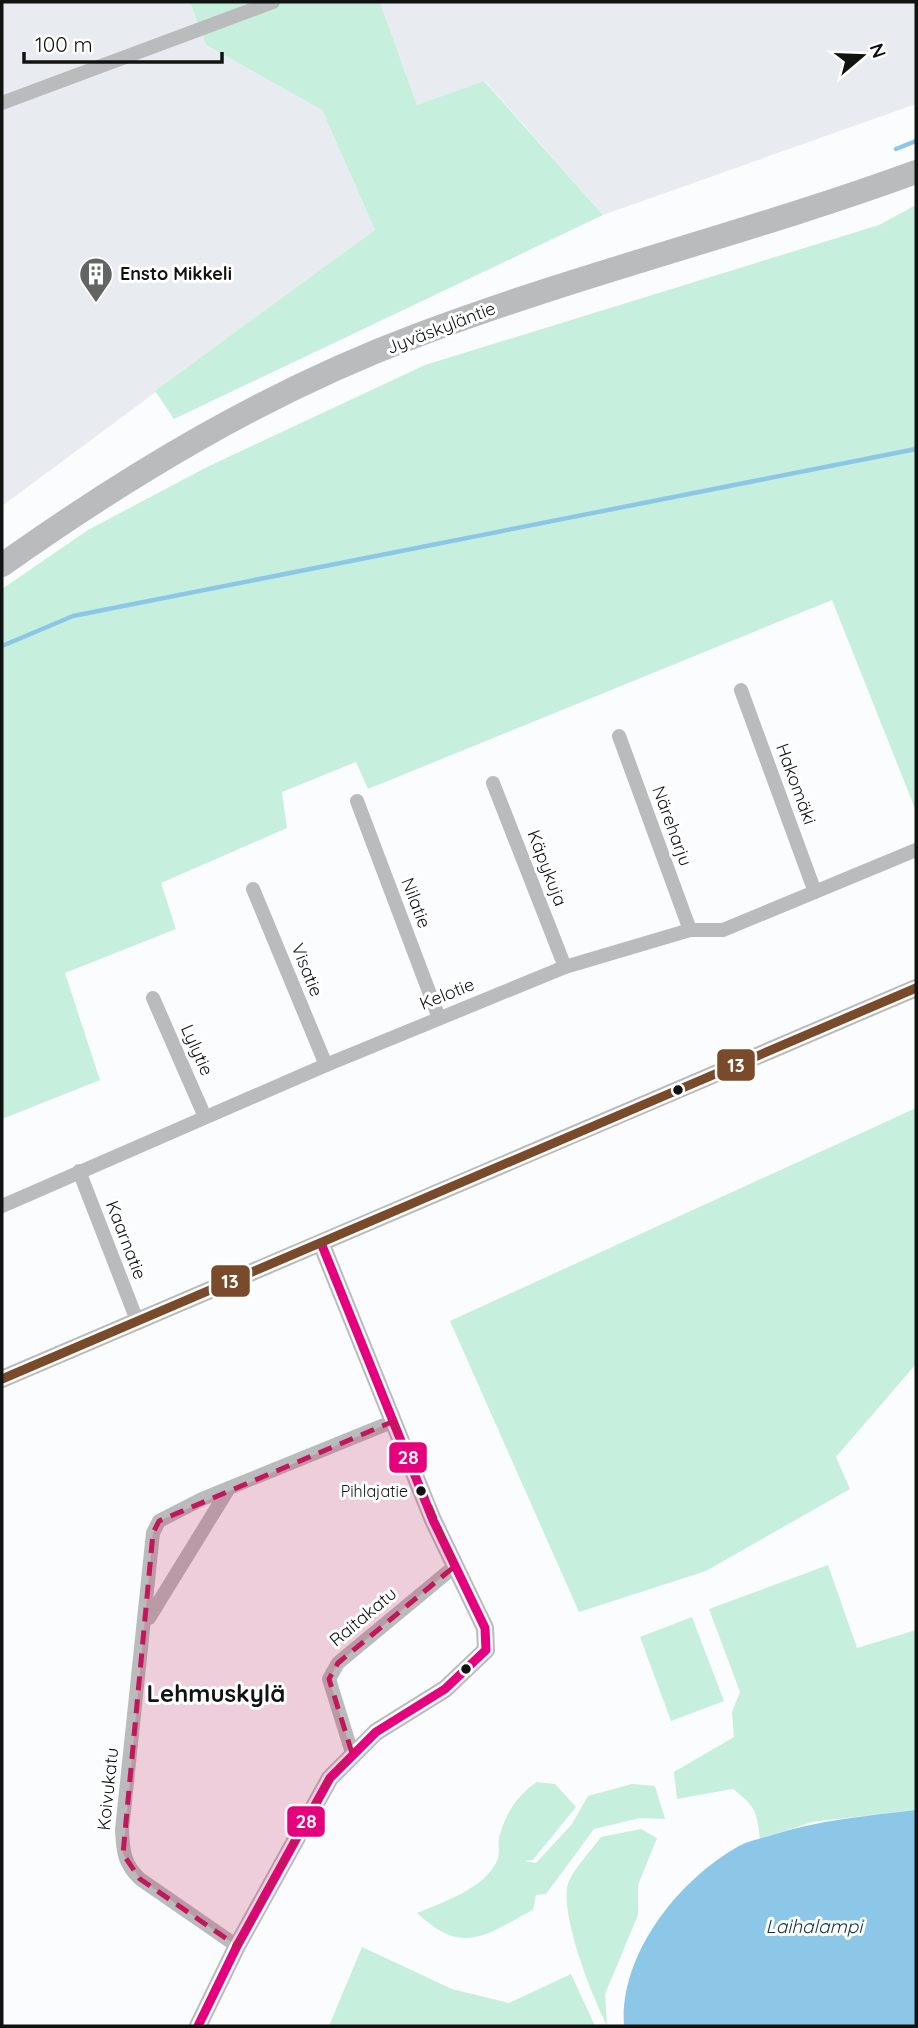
<svg xmlns="http://www.w3.org/2000/svg" width="918" height="2028" viewBox="0 0 918 2028" font-family="Quicksand,sans-serif">
	<style>
		.built { fill: #e8ecf1 }
		.green { fill: #c7efdd }
		.water { fill: #8cc7e7 }
		.lines { fill: none; stroke-linecap: round; stroke-linejoin: round }
		.stream { stroke: #8cc7e7; stroke-width: 4.5 }
		.minor { stroke: #babbbc; stroke-width: 14 }
		.tertiary { stroke: #babbbc; stroke-width: 18 }
		.trunk { stroke: #babbbc; stroke-width: 24 }
		.bus-1-casing { stroke: #fff; stroke-width: 14 }
		.bus-2-casing { stroke: #fff; stroke-width: 14 }
		.bus-1 { stroke: #e5007d; stroke-width: 9 }
		.bus-2 { stroke: #7a4b2a; stroke-width: 9 }
		.marked { fill: #c2185b; fill-opacity: 0.2; stroke: #c2185b; stroke-width: 5; stroke-dasharray: 14 9; stroke-linejoin: round }
		.bus-dot { fill: #111212; stroke: #fff; stroke-width: 2.5 }
		.labels { text-anchor: middle; stroke-width: 6; stroke-linejoin: round; paint-order: stroke }
		.bus-label { font-size: 16px; fill: #111212; stroke: #fff; text-anchor: end }
		.poi-label { font-size: 18px; font-weight: bold; fill: #111212; stroke: #fff; text-anchor: start }
		.street-label { font-size: 18px; fill: #111212; stroke: #fff }
		.water-label { font-size: 19px; font-style: italic; fill: #0e3447; stroke: #fff }
		.district-label { font-size: 24px; font-weight: bold; fill: #111212; stroke: #fff }
		.line-badge { stroke: #fff; stroke-width: 2.5 }
		.badge-label { font-size: 19px; text-anchor: middle; font-weight: bold; fill: #fff }
	</style>
	<rect width="100%" height="100%" fill="#fbfcfd"/>
	<g class="built">
		<path d="M2,2H190L206,45L322,110L375,230L2,506Z"/>
		<path d="M380,2H916V104L603,215L485,81L417,105Z"/>
	</g>
	<g class="green">
		<path d="M190,2H380L417,105L484,81L603,215L174,419L155,391L375,230L322,110L206,45Z"/>
		<path d="M916,205V811L832,600L368,789L356,762L282,792L287,828L161,883L176,929L65,973L100,1080L2,1119V589L88,530L209,466L425,365L879,225Z"/>
		<path d="M916,1108V1364L836,1457L850,1489L706,1571L579,1612L450,1321Z"/>
		<path d="M828,1565L857,1648L916,1630V1810L812,1822L760,1839C757,1811 755,1806 733,1789L677,1799L674,1772L734,1737L732,1712L740,1692L709,1609Z"/>
		<path d="M692,1617L724,1701L671,1721L640,1637Z"/>
		<path d="M537,1782L555,1784L576,1807L533,1860L524,1861L536,1863L572,1824L588,1796L632,1784L655,1786L665,1819L640,1818L594,1829L546,1894L536,1895L533,1910C484,1936 463,1956 417,1913C443,1902 484,1889 497,1861C501,1853 497,1842 500,1834C506,1813 519,1793 537,1782Z"/>
		<path d="M641,1829L657,1838L638,1885V1915L605,1994L607,2025C593,1999 557,1908 569,1881C576,1866 591,1851 601,1837Z"/>
		<path d="M362,1947L452,1989L509,2003L571,1974L595,2026H329Z"/>
	</g>
	<path class="water" d="M916,1810V2026H624C619,1955 678,1880 739,1846C748,1841 759,1839 769,1836C818,1820 866,1816 916,1810Z"/>
	<g class="lines">
		<g class="stream">
			<path d="M896,149L916,141"/>
			<path d="M2,646L73,616L916,449"/>
		</g>
		<g class="minor">
			<path d="M2,103L273,2"/>
			<path d="M741,690L815,892"/>
			<path d="M619,736L690,930"/>
			<path d="M493,783L565,967"/>
			<path d="M357,801L439,1018"/>
			<path d="M253,889L326,1065"/>
			<path d="M153,998L205,1117"/>
			<path d="M79,1171L138,1323"/>
			<path d="M2,1206L326,1065L565,967L690,930H723L916,850"/>
			<path d="M149,1618L229,1488"/>
			<path d="M352,1753L329,1679L338,1663L455,1566"/>
			<path d="M237,1946L140,1879C124,1864 123,1851 122,1830L153,1533L159,1521L202,1499L394,1421"/>
		</g>
		<g class="tertiary">
			<path d="M2,1379L916,988"/>
			<path d="M198,2026L237,1946L330,1778L376,1732L445,1689L486,1650L485,1628L433,1520L321,1243"/>
		</g>
		<path class="trunk" d="M2,565C132,473 268,391 418,335C582,273 752,232 916,172"/>
		<g class="bus-1-casing">
			<path id="bus-1" d="M198,2026L237,1946L330,1778L376,1732L445,1689L486,1650L485,1628L433,1520L321,1243"/>
		</g>
		<g class="bus-2-casing">
			<path id="bus-2" d="M2,1379L916,988"/>
		</g>
		<use href="#bus-1" class="bus-1"/>
		<use href="#bus-2" class="bus-2"/>
	</g>
	<path class="marked" d="M394,1421L455,1566L338,1663L329,1679L352,1753L330,1778L237,1946L140,1879L123,1854L153,1533L159,1521Z"/>
	<defs>
		<g id="building-pin" transform="scale(1.75)"><path d="M0 17L-7.5 6A9.5 9.5 0 1 1 7.5 6Z" fill="#636464" stroke="#fff"/><path d="M-4-6H4V6H1V3H-1V6H-4ZM-2.5-4.3h1.7v1.8h-1.7ZM.8-4.3h1.7v1.8H.8ZM-2.5-1h1.7V.8h-1.7ZM.8-1h1.7V.8H.8Z" fill="#fff"/></g>
	</defs>
	<g fill-rule="evenodd">
		<use href="#building-pin" x="96" y="274"/>
	</g>
	<g class="bus-dot">
		<circle cx="678" cy="1090" r="6"/>
		<circle cx="421" cy="1491" r="6"/>
		<circle cx="466" cy="1669" r="6"/>
	</g>
	<g class="labels">
		<g class="bus-label">
			<text x="408" y="1497">Pihlajatie</text>
		</g>
		<g class="poi-label">
			<text x="120" y="280">Ensto Mikkeli</text>
		</g>
		<g class="street-label">
			<text transform="translate(441 328) rotate(-21)" y="6">Jyväskyläntie</text>
			<text transform="translate(796 784) rotate(70)" y="6">Hakomäki</text>
			<text transform="translate(672 826) rotate(70)" y="6">Näreharju</text>
			<text transform="translate(547 868) rotate(69)" y="6">Käpykuja</text>
			<text transform="translate(416 903) rotate(69)" y="6">Nilatie</text>
			<text transform="translate(307 970) rotate(68)" y="6">Visatie</text>
			<text transform="translate(447 994) rotate(-22)" y="6">Kelotie</text>
			<text transform="translate(197 1050) rotate(66)" y="6">Lylytie</text>
			<text transform="translate(126 1240) rotate(69)" y="6">Kaarnatie</text>
			<text transform="translate(363 1617) rotate(-40)" y="6">Raitakatu</text>
			<text transform="translate(108 1789) rotate(-84)" y="6">Koivukatu</text>
		</g>
		<g class="water-label">
			<text x="814" y="1933">Laihalampi</text>
		</g>
		<g class="district-label">
			<text x="216" y="1702">Lehmuskylä</text>
		</g>
	</g>
	<g class="line-badge">
		<rect x="716" y="1048" width="40" height="34" rx="7" fill="#7a4b2a"/>
		<rect x="210" y="1264" width="41" height="34" rx="7" fill="#7a4b2a"/>
		<rect x="388" y="1441" width="40" height="33" rx="7" fill="#e5007d"/>
		<rect x="286" y="1805" width="40" height="33" rx="7" fill="#e5007d"/>
	</g>
	<g class="badge-label">
		<text x="736" y="1072">13</text>
		<text x="230" y="1288">13</text>
		<text x="408" y="1464">28</text>
		<text x="306" y="1828">28</text>
	</g>
	<rect width="918" height="2028" fill="none" stroke="#111212" stroke-width="7"/>
	<g transform="translate(862 56) rotate(71)" stroke="#ffffff" stroke-width="5" paint-order="stroke">
	<path d="M0-5L12 26L0 18L-12 26Z" fill="#111212"/>
	<text y="-10" font-size="19" font-weight="bold" text-anchor="middle" fill="#111212">N</text>
	</g>
	<path d="M24 52v10h198v-10" fill="none" stroke="#111212" stroke-width="3.5"/>
	<text x="35" y="52" font-size="21" fill="#111212" stroke="#ffffff" stroke-width="5" paint-order="stroke">100 m</text>
</svg>
